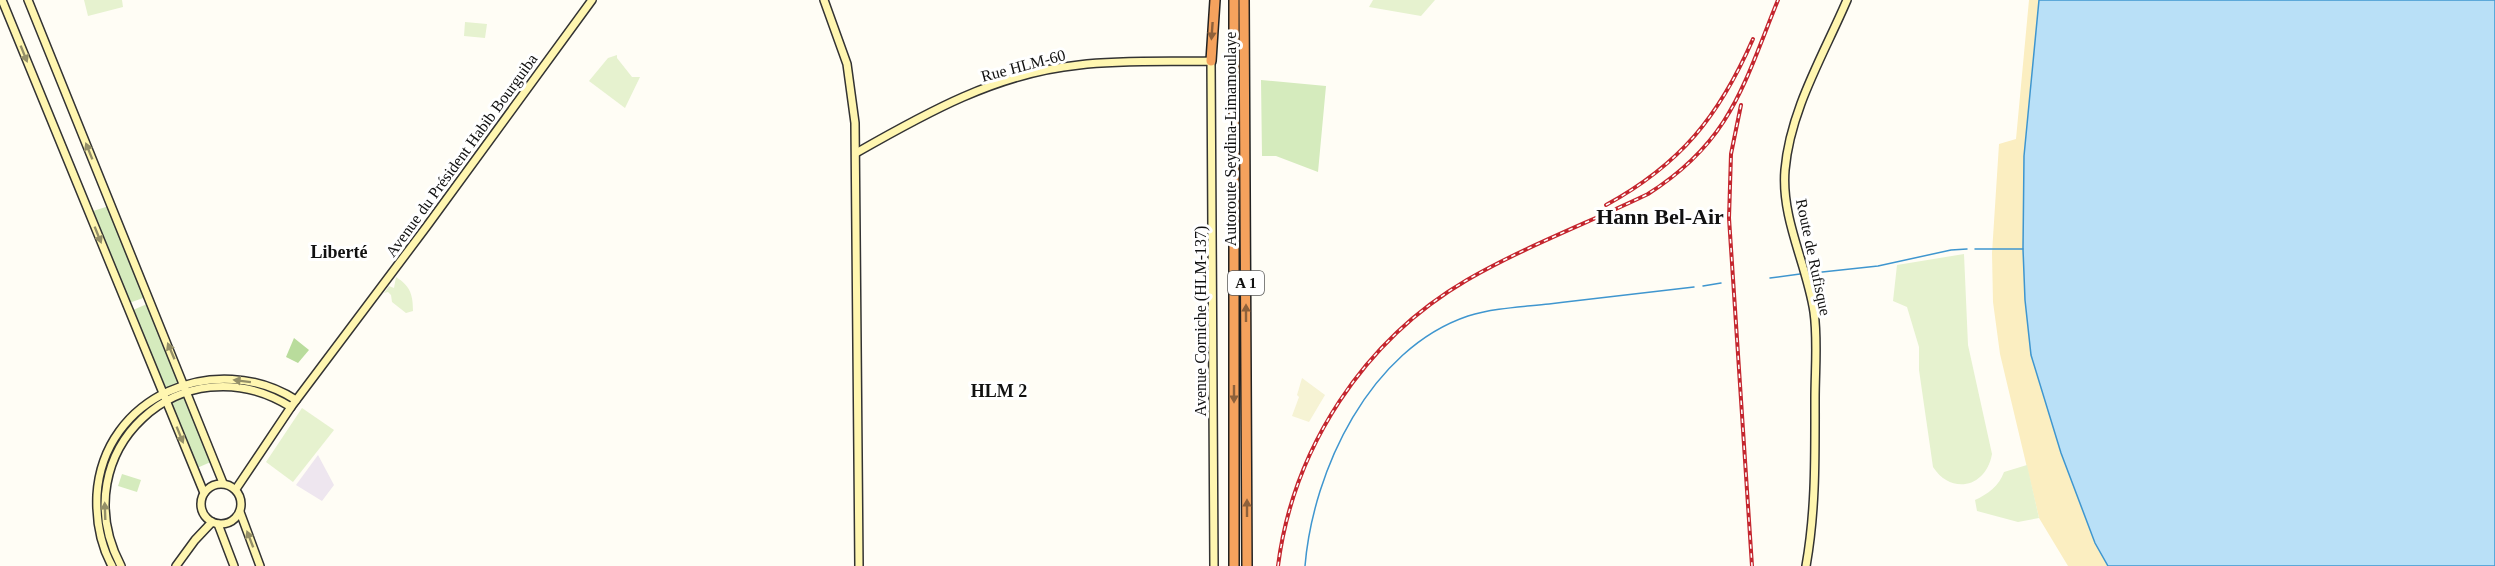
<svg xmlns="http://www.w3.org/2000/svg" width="2495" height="566" viewBox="0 0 2495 566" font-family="'Times New Roman',serif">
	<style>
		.industrial { fill: #eee6ef }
		.farmland { fill: #f6f3d4 }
		.green { fill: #d5ebbd }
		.forest { fill: #b9dc9c }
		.sand { fill: #fbeec1 }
		.pitch { fill: #e6f2cf }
		.water { fill: #b9e0f7; stroke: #3f96cf; stroke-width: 1.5 }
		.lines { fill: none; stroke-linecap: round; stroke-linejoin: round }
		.stream { stroke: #3f96cf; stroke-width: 1.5 }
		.secondary-casing { stroke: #333; stroke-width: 10 }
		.highway-casing { stroke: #222; stroke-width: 12 }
		.secondary { stroke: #fff6b0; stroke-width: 7 }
		.highway { stroke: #f5a25d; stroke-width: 9 }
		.rail-casing { stroke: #c4262e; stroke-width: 4 }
		.rail { stroke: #fff; stroke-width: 1.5; stroke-dasharray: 4.5; stroke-linecap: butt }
		.oneway { fill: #8e613b }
		.oneway2 { fill: #948f68 }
		.labels { text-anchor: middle; stroke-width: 6; stroke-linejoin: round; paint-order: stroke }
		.shield { fill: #fff; stroke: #585858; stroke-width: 1.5 }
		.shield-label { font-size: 15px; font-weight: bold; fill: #111 }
		.street-label { font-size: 16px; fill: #111; stroke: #fff }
		.neighbourhood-label { font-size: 18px; font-weight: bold; fill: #111; stroke: #fff }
		.district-label { font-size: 22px; font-weight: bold; fill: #111; stroke: #fff }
	</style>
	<rect width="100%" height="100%" fill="#fffdf5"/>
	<path class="industrial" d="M318,455L334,485L322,501L296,485Z"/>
	<path class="farmland" d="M1302,378L1325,395L1309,422L1292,416L1299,397L1297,395Z"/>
	<g class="green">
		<path d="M1261,80L1326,86L1318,172L1276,156H1262Z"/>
		<path d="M109,206L146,297L129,303L93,214V211Z"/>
		<path d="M147,304H149L181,385L167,390L133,310Z"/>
		<path d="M186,395L213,461L197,468L169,402Z"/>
		<path d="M122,474L141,480L137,492L118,486Z"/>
	</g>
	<path class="forest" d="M294,338L309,350L298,363L286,357Z"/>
	<path class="sand" d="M2029,0H2039L2024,156L2023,249L2025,300L2031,355L2062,455L2095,543L2108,566H2068L2039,518L2000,354L1993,302L1992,253L1999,144L2016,139Z"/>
	<g class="pitch">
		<path d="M84,0H122L123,7L88,16Z"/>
		<path d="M1373,0H1435L1421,16L1369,7Z"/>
		<path d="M465,22L487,24L485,38L464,36Z"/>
		<path d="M617,55V58L632,77H640L625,108L589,81L608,58Z"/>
		<path d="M1964,254L1968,345L1992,454C1986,488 1951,495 1933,467L1919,370V347L1907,307L1893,301L1897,265Z"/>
		<path d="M396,277C410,286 413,294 413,311L406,313L392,302L391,295L388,292L384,293L389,286L394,288Z"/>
		<path d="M302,408L334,430L293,482L266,462Z"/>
		<path d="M2027,465L2039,518L2018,522L1977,511L1975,500C1988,494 1999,486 2004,472Z"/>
	</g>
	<path class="water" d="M2039,0H2495V566H2108L2095,543L2061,453L2031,355L2025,300L2023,249L2024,156Z"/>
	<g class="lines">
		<g class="stream">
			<path d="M1975,249H2023"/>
			<path d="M1813,273L1878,266L1951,250L1967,249"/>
			<path d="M1770,278L1800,274"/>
			<path d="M1703,286L1721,283"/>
			<path d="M1305,566C1313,470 1370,349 1468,316C1494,308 1522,307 1549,304C1597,298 1645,293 1694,287"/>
		</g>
		<g class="secondary-casing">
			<g id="secondary">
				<path d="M2,0L204,493"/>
				<path d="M28,0L223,483"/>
				<path d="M824,0L847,64L855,123L859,566"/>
				<path d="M856,153C926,113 997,73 1079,65C1122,60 1167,62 1211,61L1214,566"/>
				<circle cx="221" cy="504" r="20"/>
				<path d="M236,489L291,407L427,226L592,0"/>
				<path d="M240,512L260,566"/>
				<path d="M218,524L234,566"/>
				<path d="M112,566C100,544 96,520 97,495C103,396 216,349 296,400"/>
				<path d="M121,566C61,452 182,339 291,407"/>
				<path d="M176,566L195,540L212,522"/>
				<path d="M1806,566C1816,510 1815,455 1815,399C1815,370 1818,340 1814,312C1807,265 1781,219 1785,170C1790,110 1824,54 1847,0"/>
			</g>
		</g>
		<g class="highway-casing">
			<g id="highway">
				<path d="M1234,0V566"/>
				<path d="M1244,0L1247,566"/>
				<path d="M1211,61L1215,0"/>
			</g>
		</g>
		<use href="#secondary" class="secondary"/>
		<use href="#highway" class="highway"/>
		<g class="rail-casing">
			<g id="rail">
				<path d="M1741,105L1731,154L1729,218L1752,566"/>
				<path d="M1606,205C1681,164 1719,116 1753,39"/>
				<path d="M1278,566C1293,448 1364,340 1467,280C1524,247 1588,223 1648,194C1731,141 1743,86 1778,0"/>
			</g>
		</g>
		<use href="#rail" class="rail"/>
	</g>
	<defs><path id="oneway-solid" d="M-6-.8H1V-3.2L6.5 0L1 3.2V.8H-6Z" transform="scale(1.5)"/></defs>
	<g class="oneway">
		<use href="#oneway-solid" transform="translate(1212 31) rotate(94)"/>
		<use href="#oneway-solid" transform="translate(1246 313) rotate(-90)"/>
		<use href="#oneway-solid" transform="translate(1234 394) rotate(90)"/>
		<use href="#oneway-solid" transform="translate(1247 508) rotate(-90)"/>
	</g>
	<g class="oneway2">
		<use href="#oneway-solid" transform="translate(24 54) rotate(68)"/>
		<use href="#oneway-solid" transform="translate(89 151) rotate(-112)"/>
		<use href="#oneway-solid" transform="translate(98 235) rotate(68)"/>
		<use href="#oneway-solid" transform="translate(171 351) rotate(-113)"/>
		<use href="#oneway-solid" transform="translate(242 381) rotate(-173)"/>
		<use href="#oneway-solid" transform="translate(180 435) rotate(68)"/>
		<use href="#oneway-solid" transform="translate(105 511) rotate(-92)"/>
		<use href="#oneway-solid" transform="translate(250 539) rotate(-111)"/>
	</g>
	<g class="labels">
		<rect class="shield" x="1228" y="271" width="36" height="24" rx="4.5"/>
		<g class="shield-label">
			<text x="1246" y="288">A 1</text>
		</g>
		<g class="street-label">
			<text transform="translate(1023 65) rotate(-15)" y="6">Rue HLM-60</text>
			<text transform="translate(1230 139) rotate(-90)" y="6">Autoroute Seydina-Limamoulaye</text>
			<text transform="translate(461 155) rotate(-54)" y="6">Avenue du Président Habib Bourguiba</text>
			<text transform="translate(1814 257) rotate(78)" y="6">Route de Rufisque</text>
			<text transform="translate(1200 321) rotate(-90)" y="6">Avenue Corniche (HLM-137)</text>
		</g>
		<g class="neighbourhood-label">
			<text x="339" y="258">Liberté</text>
			<text x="999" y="397">HLM 2</text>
		</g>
		<g class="district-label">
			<text x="1660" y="224">Hann Bel-Air</text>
		</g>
	</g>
</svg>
